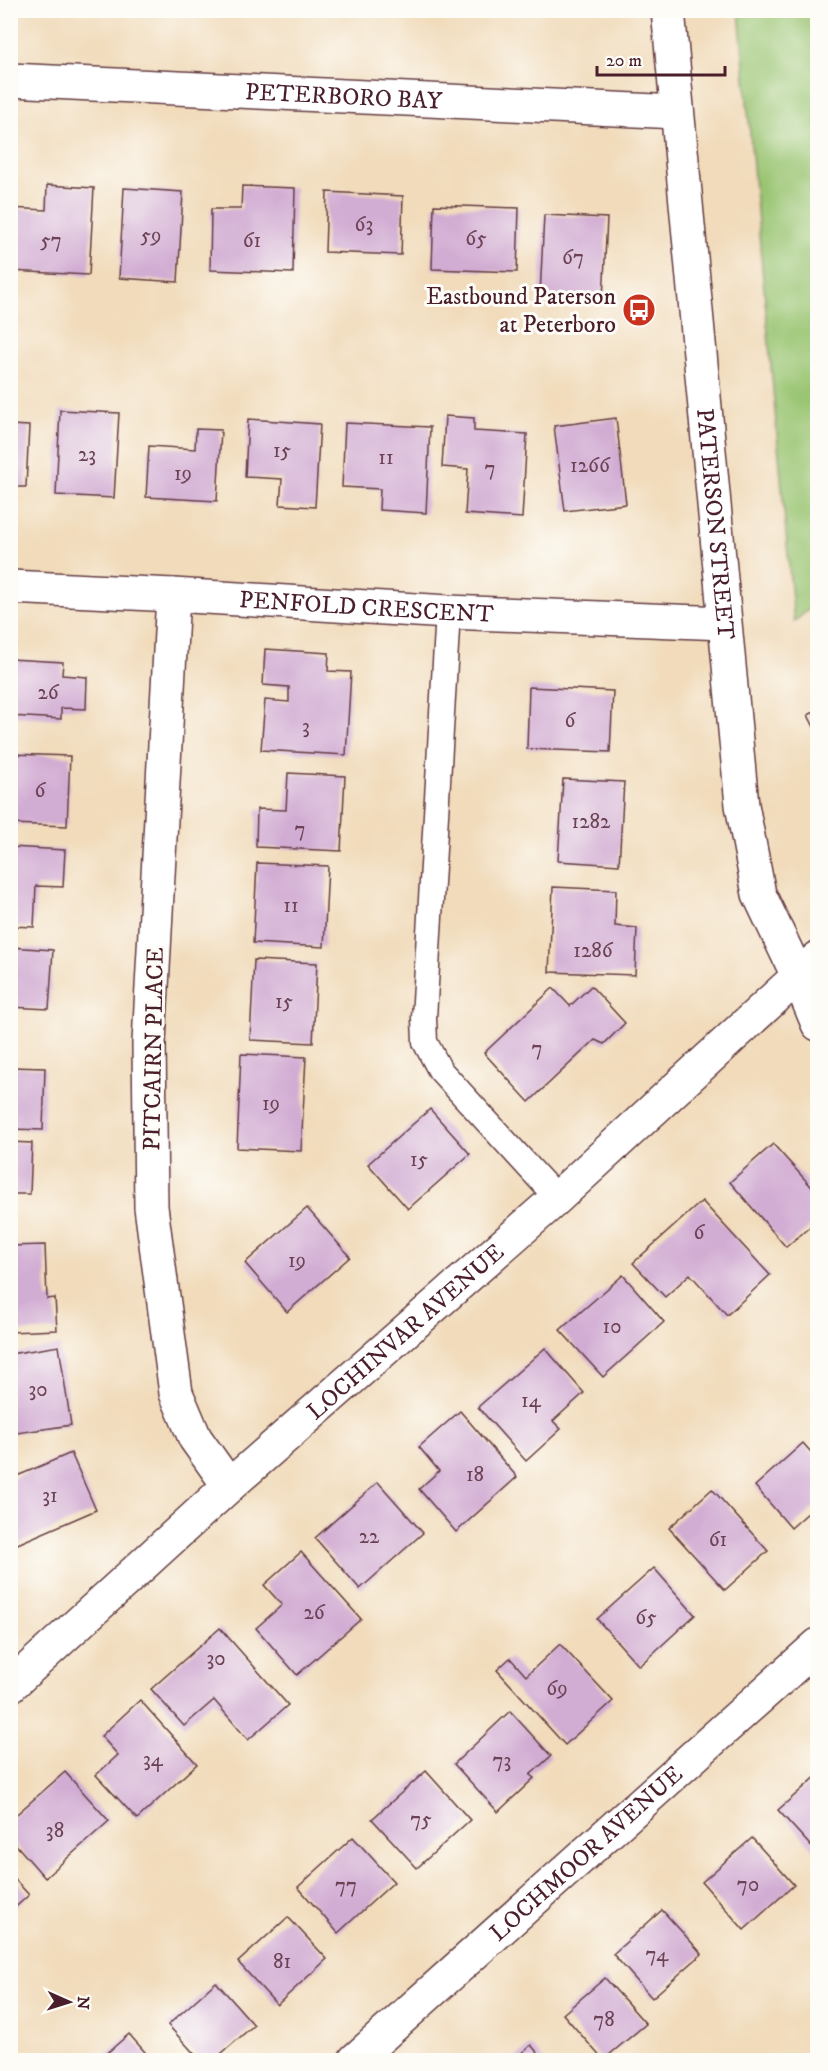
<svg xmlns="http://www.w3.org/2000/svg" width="828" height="2071" viewBox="0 0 828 2071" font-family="'IM FELL DW Pica',serif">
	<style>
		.green { fill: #9ac572; stroke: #72724e; stroke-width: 1.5 }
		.building { fill: #d1acd3 }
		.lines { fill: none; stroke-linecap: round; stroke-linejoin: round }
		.service-casing { stroke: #633b41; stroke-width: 27 }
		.minor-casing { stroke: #633b41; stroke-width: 36 }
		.service { stroke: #fff; stroke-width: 24 }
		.minor { stroke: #fff; stroke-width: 33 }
		.labels { text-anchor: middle; stroke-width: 6; stroke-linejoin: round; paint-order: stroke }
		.number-label { font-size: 21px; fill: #6c4255 }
		.street-label { font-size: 24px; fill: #4a1f2b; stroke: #fdfcf7 }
		.poi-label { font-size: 24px; fill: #4a1f2b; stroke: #fdfcf7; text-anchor: end }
	</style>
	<rect width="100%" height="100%" fill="#fdfcf7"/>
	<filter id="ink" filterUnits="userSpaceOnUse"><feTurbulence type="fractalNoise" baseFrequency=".0167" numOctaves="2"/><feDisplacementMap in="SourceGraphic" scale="12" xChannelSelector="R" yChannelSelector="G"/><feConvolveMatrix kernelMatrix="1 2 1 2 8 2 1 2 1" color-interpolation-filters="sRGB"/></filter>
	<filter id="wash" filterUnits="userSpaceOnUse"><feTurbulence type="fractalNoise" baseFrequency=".008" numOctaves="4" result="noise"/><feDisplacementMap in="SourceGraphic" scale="24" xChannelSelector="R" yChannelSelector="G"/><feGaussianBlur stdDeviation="1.35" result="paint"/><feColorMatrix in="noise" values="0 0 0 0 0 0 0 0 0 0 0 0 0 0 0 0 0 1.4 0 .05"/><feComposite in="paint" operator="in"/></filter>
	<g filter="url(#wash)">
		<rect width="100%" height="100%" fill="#f1dbbb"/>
		<path class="green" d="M739,11H817L818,601L794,622Z"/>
		<g id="blocks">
			<g class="building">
				<path d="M47,185L94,188L89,275L10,271V208L46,210Z"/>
				<path d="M242,186L295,188L293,273L210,270L211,209H241Z"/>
				<path d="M124,188L183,192L178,282L119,278Z"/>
				<path d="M327,192L403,196L401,255L325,252Z"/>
				<path d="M434,205L519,208L517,272L432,269Z"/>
				<path d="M544,215L607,218L603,300L540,296Z"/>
				<path d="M60,410L119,413L114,498L56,495Z"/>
				<path d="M445,416L474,418V431L527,434L522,518L465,514L468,469L442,467Z"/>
				<path d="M616,418L626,504L565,511L554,426Z"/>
				<path d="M248,419L320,424L315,507L280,505L282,479L245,477Z"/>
				<path d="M345,423L430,427L426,513L379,510L380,489L342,487Z"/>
				<path d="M10,425L29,426L26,487H10Z"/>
				<path d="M196,429L221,430L217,501L146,497L149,446L195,449Z"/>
				<path d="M265,649L329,653L328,671L351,672L346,755L261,750L265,700L289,702V687L263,685Z"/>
				<path d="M10,659L63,662L62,675L87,677L86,709L61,708V719L10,716Z"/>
				<path d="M529,687L613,691L610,752L527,749Z"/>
				<path d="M818,710V735L808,715Z"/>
				<path d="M10,754L70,756L67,826L10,824Z"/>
				<path d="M288,773L345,776L341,851L256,847L257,809L286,810Z"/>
				<path d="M563,779L624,782L619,865L558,861Z"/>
				<path d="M10,847L65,850L63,887L36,886L34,927L10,926Z"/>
				<path d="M257,863L328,866L324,947L253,943Z"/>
				<path d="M553,887L616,890L615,926L637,928L635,975L549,972Z"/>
				<path d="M10,947L53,950L49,1009L10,1007Z"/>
				<path d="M254,960L317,963L313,1043L250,1040Z"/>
				<path d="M591,986L625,1023L604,1044L595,1040L529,1102L484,1053L553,988L570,1006Z"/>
				<path d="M241,1054L306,1057L301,1151L237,1148Z"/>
				<path d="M10,1067L45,1068L43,1130L10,1129Z"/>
				<path d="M430,1109L470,1154L408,1209L368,1164Z"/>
				<path d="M10,1142L32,1143L30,1194H10Z"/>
				<path d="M773,1144L818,1194V1220L786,1247L730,1182Z"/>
				<path d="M702,1201L770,1275L727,1315L690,1274L665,1297L633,1263Z"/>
				<path d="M307,1208L350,1257L287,1312L245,1263Z"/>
				<path d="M45,1245L47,1299L55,1298L57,1330L10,1332V1246Z"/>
				<path d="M623,1275L664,1322L603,1377L560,1330Z"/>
				<path d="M59,1346L71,1425L10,1434V1354Z"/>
				<path d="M545,1348L584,1393L553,1421L561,1429L526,1461L478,1407Z"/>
				<path d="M460,1411L517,1477L456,1532L419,1489L439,1471L419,1447Z"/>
				<path d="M803,1443L818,1460V1504L791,1528L755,1486Z"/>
				<path d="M71,1453L96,1510L13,1546L10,1540V1479Z"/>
				<path d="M378,1482L423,1533L360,1589L315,1538Z"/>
				<path d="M712,1489L768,1551L725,1590L669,1528Z"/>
				<path d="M301,1552L361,1619L297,1675L256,1628L282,1605L264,1585Z"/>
				<path d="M654,1568L695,1615L639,1666L597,1619Z"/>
				<path d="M220,1628L288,1705L248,1740L214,1700L184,1726L151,1689Z"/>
				<path d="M560,1644L613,1701L565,1745L497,1670L510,1658L526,1676Z"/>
				<path d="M140,1700L197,1764L137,1819L96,1775L118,1755L101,1736Z"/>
				<path d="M510,1711L551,1756L530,1775L534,1778L498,1812L454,1764Z"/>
				<path d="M426,1771L470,1820L417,1868L372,1819Z"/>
				<path d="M65,1772L109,1821L45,1878L10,1838V1820Z"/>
				<path d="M818,1775V1854L778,1810Z"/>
				<path d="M353,1837L394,1882L338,1933L298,1887Z"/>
				<path d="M752,1838L794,1885L744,1930L702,1882Z"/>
				<path d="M10,1874L29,1895L10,1912Z"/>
				<path d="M662,1910L702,1954L652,1998L613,1954Z"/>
				<path d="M288,1917L327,1959L277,2005L238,1962Z"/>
				<path d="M605,1978L646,2024L603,2060L563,2014Z"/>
				<path d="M216,1982L254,2025L214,2060H200L168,2025Z"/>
				<path d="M129,2034L152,2060H99Z"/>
				<path d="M531,2045L544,2060H513Z"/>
			</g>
		</g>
	</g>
	<g filter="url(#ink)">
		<use href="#blocks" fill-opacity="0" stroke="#633b41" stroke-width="1.5"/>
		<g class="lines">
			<g class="service-casing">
				<path id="service" d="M448,612L424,1018L425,1042L440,1070L557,1198"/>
			</g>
			<g class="minor-casing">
				<g id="minor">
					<path id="s1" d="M668,10L742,805L759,894L798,976L818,1024"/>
					<path id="s2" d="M10,80L677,112"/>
					<path id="s3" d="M10,587L173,595L448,612L724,623"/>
					<path d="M173,595L149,1043L151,1207L176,1393L195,1438L229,1486"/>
					<path id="s4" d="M10,1686L229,1486L557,1198L818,958"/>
					<path id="s5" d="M355,2060L818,1645"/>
				</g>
			</g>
			<use href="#service" class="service"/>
			<use href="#minor" class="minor"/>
		</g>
	</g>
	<defs>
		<g id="bus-disc" transform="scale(1.725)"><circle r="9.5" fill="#c8321e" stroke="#fdfcf7"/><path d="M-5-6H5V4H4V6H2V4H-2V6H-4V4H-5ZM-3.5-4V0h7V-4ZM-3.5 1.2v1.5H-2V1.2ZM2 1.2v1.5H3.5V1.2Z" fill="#fff"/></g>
	</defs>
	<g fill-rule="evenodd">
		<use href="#bus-disc" x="639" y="310"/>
	</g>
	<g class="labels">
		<g class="number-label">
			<text x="364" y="231">63</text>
			<text x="151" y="242">59</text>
			<text x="476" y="245">65</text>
			<text x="51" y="247">57</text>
			<text x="252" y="247">61</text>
			<text x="573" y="264">67</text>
			<text x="282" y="457">15</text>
			<text x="87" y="461">23</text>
			<text x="386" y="464">11</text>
			<text x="590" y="472">1266</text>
			<text x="490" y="475">7</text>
			<text x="183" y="480">19</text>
			<text x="48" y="699">26</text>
			<text x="570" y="727">6</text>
			<text x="306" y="733">3</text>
			<text x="40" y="797">6</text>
			<text x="591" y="828">1282</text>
			<text x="300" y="836">7</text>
			<text x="291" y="912">11</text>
			<text x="593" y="957">1286</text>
			<text x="284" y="1008">15</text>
			<text x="537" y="1055">7</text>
			<text x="271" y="1110">19</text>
			<text x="419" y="1166">15</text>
			<text x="699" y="1239">6</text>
			<text x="297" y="1267">19</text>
			<text x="612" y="1333">10</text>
			<text x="38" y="1396">30</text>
			<text x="531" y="1407">14</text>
			<text x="475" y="1481">18</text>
			<text x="50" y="1502">31</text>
			<text x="369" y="1543">22</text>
			<text x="718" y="1546">61</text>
			<text x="314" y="1619">26</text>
			<text x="646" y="1624">65</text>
			<text x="216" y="1665">30</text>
			<text x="557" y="1695">69</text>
			<text x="153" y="1766">34</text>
			<text x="502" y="1767">73</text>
			<text x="421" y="1826">75</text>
			<text x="55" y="1837">38</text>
			<text x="748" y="1891">70</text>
			<text x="346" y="1892">77</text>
			<text x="657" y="1961">74</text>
			<text x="282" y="1968">81</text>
			<text x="604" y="2026">78</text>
		</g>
		<g class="street-label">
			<text dy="8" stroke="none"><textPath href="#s2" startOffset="334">PETERBORO BAY</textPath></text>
			<text dy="8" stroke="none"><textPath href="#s1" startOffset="516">PATERSON STREET</textPath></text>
			<text dy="8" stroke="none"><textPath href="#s3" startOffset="357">PENFOLD CRESCENT</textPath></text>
			<text transform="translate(153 1049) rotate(-89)" y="8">PITCAIRN PLACE</text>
			<text dy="8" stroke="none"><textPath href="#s4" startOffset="531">LOCHINVAR AVENUE</textPath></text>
			<text dy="8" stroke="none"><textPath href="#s5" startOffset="310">LOCHMOOR AVENUE</textPath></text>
		</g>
		<g class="poi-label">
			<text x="616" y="304">Eastbound Paterson<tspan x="616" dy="28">at Peterboro</tspan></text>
		</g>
	</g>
	<rect width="828" height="2071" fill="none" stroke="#fdfcf7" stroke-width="36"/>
	<g transform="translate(69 2002) rotate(93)" stroke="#fdfcf7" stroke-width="4.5" paint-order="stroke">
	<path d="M0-4.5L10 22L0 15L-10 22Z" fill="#4a1f2b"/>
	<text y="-9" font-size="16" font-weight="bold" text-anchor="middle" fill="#4a1f2b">N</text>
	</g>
	<path d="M597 66v9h128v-9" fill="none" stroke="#4a1f2b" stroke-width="3"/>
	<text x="606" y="66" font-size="18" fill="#4a1f2b" stroke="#fdfcf7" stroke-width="4.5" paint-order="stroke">20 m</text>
</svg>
